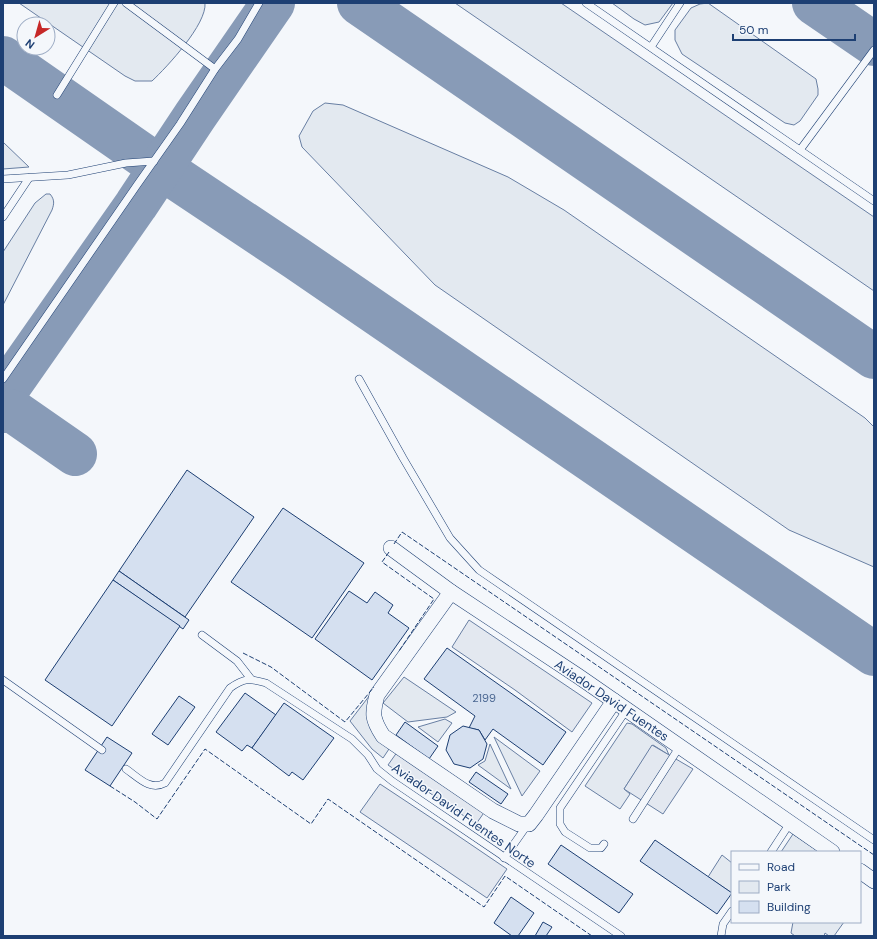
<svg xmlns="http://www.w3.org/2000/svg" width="877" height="939" viewBox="0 0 877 939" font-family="'DM Sans',sans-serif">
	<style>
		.green { fill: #e3e9f0; stroke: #687fa3 }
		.parking { fill: #e3e8f0; stroke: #687fa3 }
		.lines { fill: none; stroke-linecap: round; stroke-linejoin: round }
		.taxiway { stroke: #889bb7; stroke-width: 44 }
		.building { fill: #d5e0f0; stroke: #1d3f73 }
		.lane-casing { stroke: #1d3f73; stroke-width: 8 }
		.street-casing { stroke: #1d3f73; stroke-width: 16 }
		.lane { stroke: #f4f7fb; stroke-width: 7 }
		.street { stroke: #f4f7fb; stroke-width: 15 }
		.fence { stroke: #1d3f73; stroke-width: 1; stroke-dasharray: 5 2; stroke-linecap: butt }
		.labels { text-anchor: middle; stroke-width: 3; stroke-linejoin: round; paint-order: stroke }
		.number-label { font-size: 11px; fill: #4b6792 }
		.street-label { font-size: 13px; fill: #1d3f73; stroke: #f4f7fb }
	</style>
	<rect width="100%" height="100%" fill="#f4f7fb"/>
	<g class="green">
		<path d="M19,3H205C207,24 167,67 152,81H135L125,76Z"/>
		<path d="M455,3H561L874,217V291Z"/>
		<path d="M612,3H673L659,22L645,25L634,19Z"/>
		<path d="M708,3L816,79L818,89V95L800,121L794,125L785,123L682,54L675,40V30L691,8L700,4Z"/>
		<path d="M325,103L343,105L508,177L564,210L865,418L874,427V567L789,530L435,285L302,147L299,136L313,111Z"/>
		<path d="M3,142L29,167L3,169Z"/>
		<path d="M46,194H50C55,200 54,204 52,210L3,305V252L35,203Z"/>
		<path d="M404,677L456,712L447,717L408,722L383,703Z"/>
		<path d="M373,691L391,746L383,758L372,749L350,721Z"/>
		<path d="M445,719L452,723L438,742L418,727Z"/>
		<path d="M627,723L632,724L666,748L669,755L653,745L624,789L630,794L620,809L585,786Z"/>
		<path d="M494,737L540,771L522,796Z"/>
		<path d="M490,744L511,789L478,765L485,761Z"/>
		<path d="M793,834L819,852H781Z"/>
		<path d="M722,855L732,863V893L708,877Z"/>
		<path d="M793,922H844L834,936H829L825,933L824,936H795L791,933Z"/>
	</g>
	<g class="parking">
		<path d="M469,620L592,703L572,732L515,690L452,647Z"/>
		<path d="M652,745L693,769L663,814L624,789Z"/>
		<path d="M400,748L488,807L476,824L388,765Z"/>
		<path d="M380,784L454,833L507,869L487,898L360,812Z"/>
	</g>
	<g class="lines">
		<g class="taxiway">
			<path d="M359,3L874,357"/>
			<path d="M814,3L874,44"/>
			<path d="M3,58L161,168L296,258L874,654"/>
			<path d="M3,395L136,205L195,116L273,3"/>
			<path d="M3,411H10L16,413L75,454"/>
		</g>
	</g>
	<g class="building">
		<path d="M187,470L254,517L185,617L119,571Z"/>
		<path d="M283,508L364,563L312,638L231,582Z"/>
		<path d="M119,571L189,620L183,629L113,580Z"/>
		<path d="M113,580L180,626L112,726L45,680Z"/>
		<path d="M349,591L367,603L375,592L393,605L388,613L409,628L372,680L315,639Z"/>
		<path d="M447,648L566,732L543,765L493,729L485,740L479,730L469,728L475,716L424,679Z"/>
		<path d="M245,693L276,715L252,748L247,745L242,751L216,732Z"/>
		<path d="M179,696L195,707L168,745L152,734Z"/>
		<path d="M284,703L334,738L303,780L292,772L289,776L252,748Z"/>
		<path d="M405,722L438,746L429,759L396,735Z"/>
		<path d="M463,726L479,730L487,744L483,759L470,768L454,764L446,750L450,735Z"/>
		<path d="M107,737L132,753L110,786L85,770Z"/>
		<path d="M476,772L508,794L501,804L469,782Z"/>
		<path d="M655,840L732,893L717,914L640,861Z"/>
		<path d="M561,845L633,894L619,913L548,864Z"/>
		<path d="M511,897L534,913L518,936H512L494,923Z"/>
		<path d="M543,922L552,927L546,936H535Z"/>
	</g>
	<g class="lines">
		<g class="lane-casing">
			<g id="lane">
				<path d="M126,3L215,69"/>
				<path d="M586,3L874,201"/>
				<path d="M651,47L680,3"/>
				<path d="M57,95L114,3"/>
				<path d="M800,150L874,50"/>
				<path d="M3,179L68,175L126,163L154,161"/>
				<path d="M3,217L29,178"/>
				<path d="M3,379L137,185L180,124L215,69L238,39L259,3"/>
				<path d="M359,379L403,458L450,538L479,570L874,840"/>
				<path d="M202,635L237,661L251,679"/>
				<path d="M3,680L102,750"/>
				<path d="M126,769C139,778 150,791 165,783L230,688C244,678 249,678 266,683L352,739L368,755L377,769L392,781L621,936"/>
				<path d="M633,819L680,746"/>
				<path d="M604,844L601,848H590L565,832L560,824V808L627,709"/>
				<path d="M771,852L790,823"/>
				<path d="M504,858L528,824"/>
				<path d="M721,936L723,924L732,911"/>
			</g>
		</g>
		<g class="street-casing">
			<g id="street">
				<path d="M391,548L451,592L578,676L832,852"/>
				<path d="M451,592L377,695C372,714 372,719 383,736L493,811L519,824H529L536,815L614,701"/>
				<path d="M860,871L874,881"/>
			</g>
		</g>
		<use href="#lane" class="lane"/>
		<use href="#street" class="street"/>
		<g class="fence">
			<path d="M394,544L402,532L874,855"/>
			<path d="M389,552L382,562L434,599L399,651"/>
			<path d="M243,653L271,667L345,722L374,687"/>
			<path d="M110,786L135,802L157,819L205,749L311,824L328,799L484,907L505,876L592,936"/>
		</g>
	</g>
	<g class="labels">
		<g class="number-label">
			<text x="484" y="702">2199</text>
		</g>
		<g class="street-label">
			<text transform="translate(612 700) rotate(34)" y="5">Aviador David Fuentes</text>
			<text transform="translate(464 815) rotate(35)" y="5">Aviador David Fuentes Norte</text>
		</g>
	</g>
	<rect width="877" height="939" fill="none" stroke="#1d3f73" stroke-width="8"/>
	<rect x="731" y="851" width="130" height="72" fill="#f4f7fb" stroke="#9eadc5"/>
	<rect x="739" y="864" width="20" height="6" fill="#f4f7fb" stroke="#9eadc5"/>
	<text x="767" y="871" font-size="12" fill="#1d3f73">Road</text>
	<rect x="739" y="881" width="20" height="12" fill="#e3e9f0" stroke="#9eadc5"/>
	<text x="767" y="891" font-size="12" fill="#1d3f73">Park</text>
	<rect x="739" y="901" width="20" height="12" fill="#d5e0f0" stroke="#9eadc5"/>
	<text x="767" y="911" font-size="12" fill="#1d3f73">Building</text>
	<g transform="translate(36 36) rotate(217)"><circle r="19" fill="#f4f7fb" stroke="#9eadc5"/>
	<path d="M0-3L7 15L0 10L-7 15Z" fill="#c62828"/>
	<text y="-6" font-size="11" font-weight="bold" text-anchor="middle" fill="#1d3f73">N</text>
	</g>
	<path d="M733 34v6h122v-6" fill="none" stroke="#1d3f73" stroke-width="2"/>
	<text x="739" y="34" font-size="12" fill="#1d3f73" stroke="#f4f7fb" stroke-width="3" paint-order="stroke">50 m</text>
</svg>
